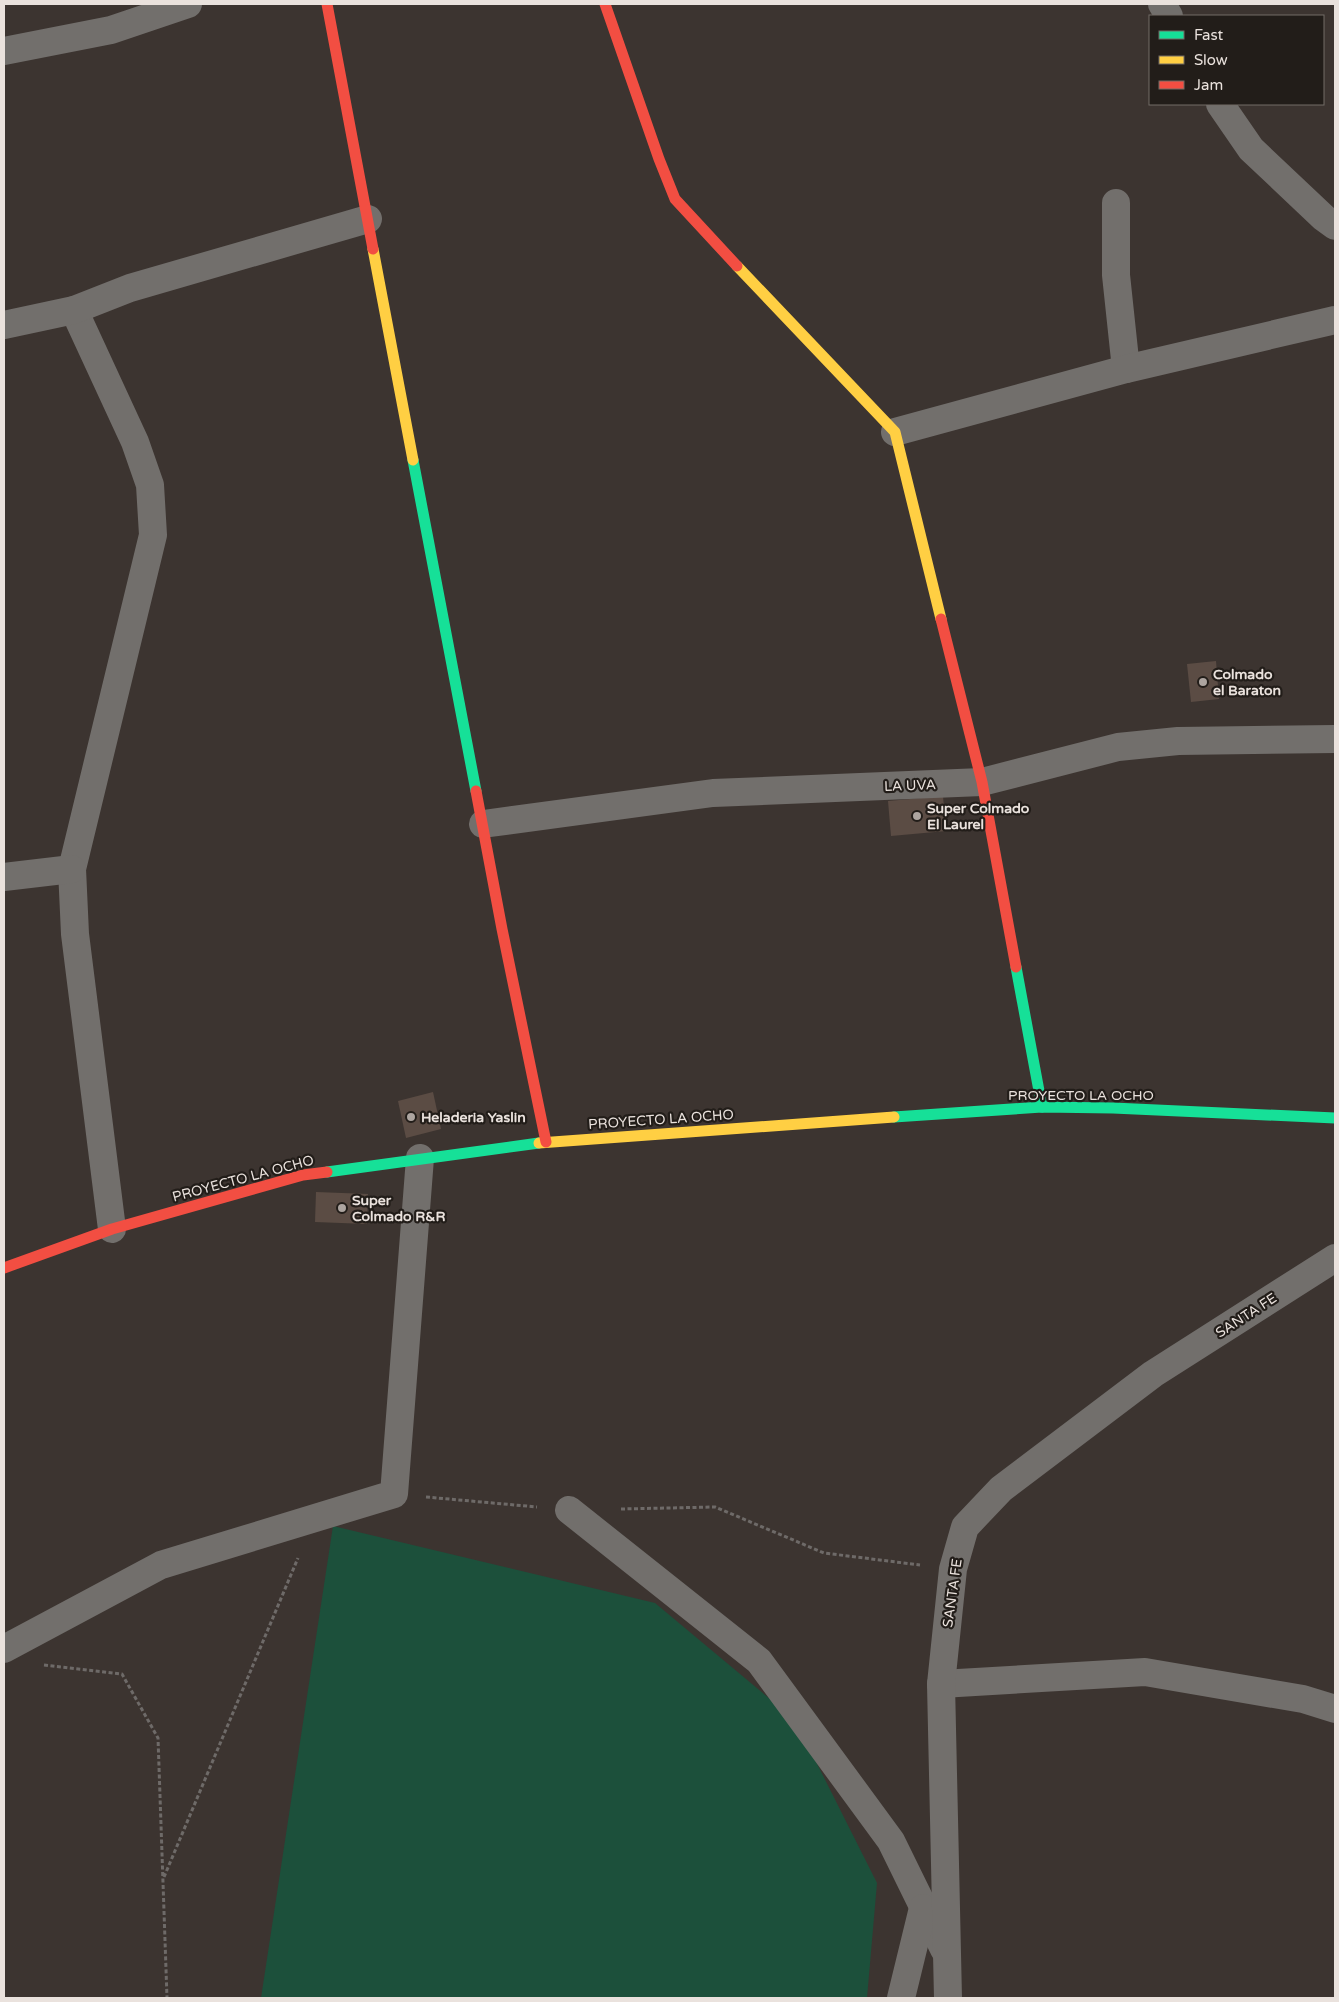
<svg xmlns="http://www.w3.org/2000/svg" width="1339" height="2002" viewBox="0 0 1339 2002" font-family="'Varela Round',sans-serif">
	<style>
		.green { fill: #1c503b }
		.building { fill: #5b4c44 }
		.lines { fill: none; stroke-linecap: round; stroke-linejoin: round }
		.path { stroke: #6e6a68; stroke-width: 3; stroke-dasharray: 4 2.5; stroke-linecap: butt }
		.street { stroke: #726f6c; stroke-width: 28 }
		.fast { stroke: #16e098; stroke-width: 11 }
		.slow { stroke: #ffcf43; stroke-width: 11 }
		.jam { stroke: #f24e42; stroke-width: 11 }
		.poi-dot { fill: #ada5a0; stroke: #221d19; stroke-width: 2 }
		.labels { text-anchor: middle; stroke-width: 4.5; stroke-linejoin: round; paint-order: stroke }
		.poi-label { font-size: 14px; font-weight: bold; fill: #eae2dd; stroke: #221d19; text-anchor: start }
		.street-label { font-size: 14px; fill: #eae2dd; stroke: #221d19 }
	</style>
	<rect width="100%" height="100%" fill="#3c3430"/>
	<path class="green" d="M333,1526L655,1603L795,1720L877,1883L867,1998H261Z"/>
	<g class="building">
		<path d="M1216,661L1219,699L1191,702L1187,664Z"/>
		<path d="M943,796L946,831L891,836L888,801Z"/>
		<path d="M433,1092L441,1129L406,1138L398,1101Z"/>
		<path d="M316,1192L368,1194L367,1224L315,1222Z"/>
	</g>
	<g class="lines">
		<g class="path">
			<path d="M426,1497L537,1507"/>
			<path d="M621,1509L715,1507L824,1553L920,1565"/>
			<path d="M44,1665L122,1674L158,1738L167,1998"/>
			<path d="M164,1877L298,1558"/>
		</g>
		<g class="street">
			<path d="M1162,4L1169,16"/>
			<path d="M4,51L111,30L188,4"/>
			<path d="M1220,104L1251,149L1324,218L1335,226"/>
			<path d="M1116,203V275L1126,369"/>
			<path d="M74,310L135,442L150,485L153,535L72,869L75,934L112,1229"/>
			<path d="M4,325L74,310L130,288L368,219"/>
			<path d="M895,432L1126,369L1335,320"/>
			<path d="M483,824L713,793L982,782L1118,747L1178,741L1335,739"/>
			<path d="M4,877L72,869"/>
			<path d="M569,1510L759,1661L891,1841L944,1949"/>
			<path d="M4,1649L161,1565L394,1494L420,1158"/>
			<path d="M941,1684L1145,1672L1303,1699L1335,1709"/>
			<path d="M901,1998L923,1908"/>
			<path d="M948,1998L941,1684L953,1569L965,1527L1001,1489L1153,1374L1335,1258"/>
		</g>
		<g class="fast">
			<path d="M413,460L476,791"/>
			<path d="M1016,967L1042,1107"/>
			<path d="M894,1117L1042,1107L1113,1108L1335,1118"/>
			<path d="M327,1172L539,1143"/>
		</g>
		<g class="slow">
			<path d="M373,249L413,460"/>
			<path d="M737,266L895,432L941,619"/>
			<path d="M539,1143L894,1117"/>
		</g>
		<g class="jam">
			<path d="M327,4L373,249"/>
			<path d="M605,4L659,159L675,199L737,266"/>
			<path d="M941,619L982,782L1016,967"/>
			<path d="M476,791L502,929L546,1142"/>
			<path d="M4,1268L112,1229L303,1175L327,1172"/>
		</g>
	</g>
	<g class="poi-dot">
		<circle cx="1203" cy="682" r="5"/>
		<circle cx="917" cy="816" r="5"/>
		<circle cx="411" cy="1117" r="5"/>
		<circle cx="342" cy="1208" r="5"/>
	</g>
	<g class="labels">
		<g class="poi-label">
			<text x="1213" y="679">Colmado<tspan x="1213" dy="16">el Baraton</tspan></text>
			<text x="927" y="813">Super Colmado<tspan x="927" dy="16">El Laurel</tspan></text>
			<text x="421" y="1122">Heladeria Yaslin</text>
			<text x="352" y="1205">Super<tspan x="352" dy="16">Colmado R&amp;R</tspan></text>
		</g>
		<g class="street-label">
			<text transform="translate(910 785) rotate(-2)" y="5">LA UVA</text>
			<text x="1081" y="1100">PROYECTO LA OCHO</text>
			<text transform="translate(661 1119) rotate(-4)" y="5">PROYECTO LA OCHO</text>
			<text transform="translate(243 1178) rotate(-15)" y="5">PROYECTO LA OCHO</text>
			<text transform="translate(1246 1315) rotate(-33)" y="5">SANTA FE</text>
			<text transform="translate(952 1593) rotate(-82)" y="5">SANTA FE</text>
		</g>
	</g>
	<rect width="1339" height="2002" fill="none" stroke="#eae2dd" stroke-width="10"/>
	<rect x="1149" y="15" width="175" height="90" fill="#221d19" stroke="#726c67"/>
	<rect x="1159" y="31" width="25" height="8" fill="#16e098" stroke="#726c67"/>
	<text x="1194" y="40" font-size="15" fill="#eae2dd">Fast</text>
	<rect x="1159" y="56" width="25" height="8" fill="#ffcf43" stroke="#726c67"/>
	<text x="1194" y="65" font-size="15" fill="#eae2dd">Slow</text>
	<rect x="1159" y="81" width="25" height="8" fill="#f24e42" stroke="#726c67"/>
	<text x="1194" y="90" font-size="15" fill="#eae2dd">Jam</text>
</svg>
